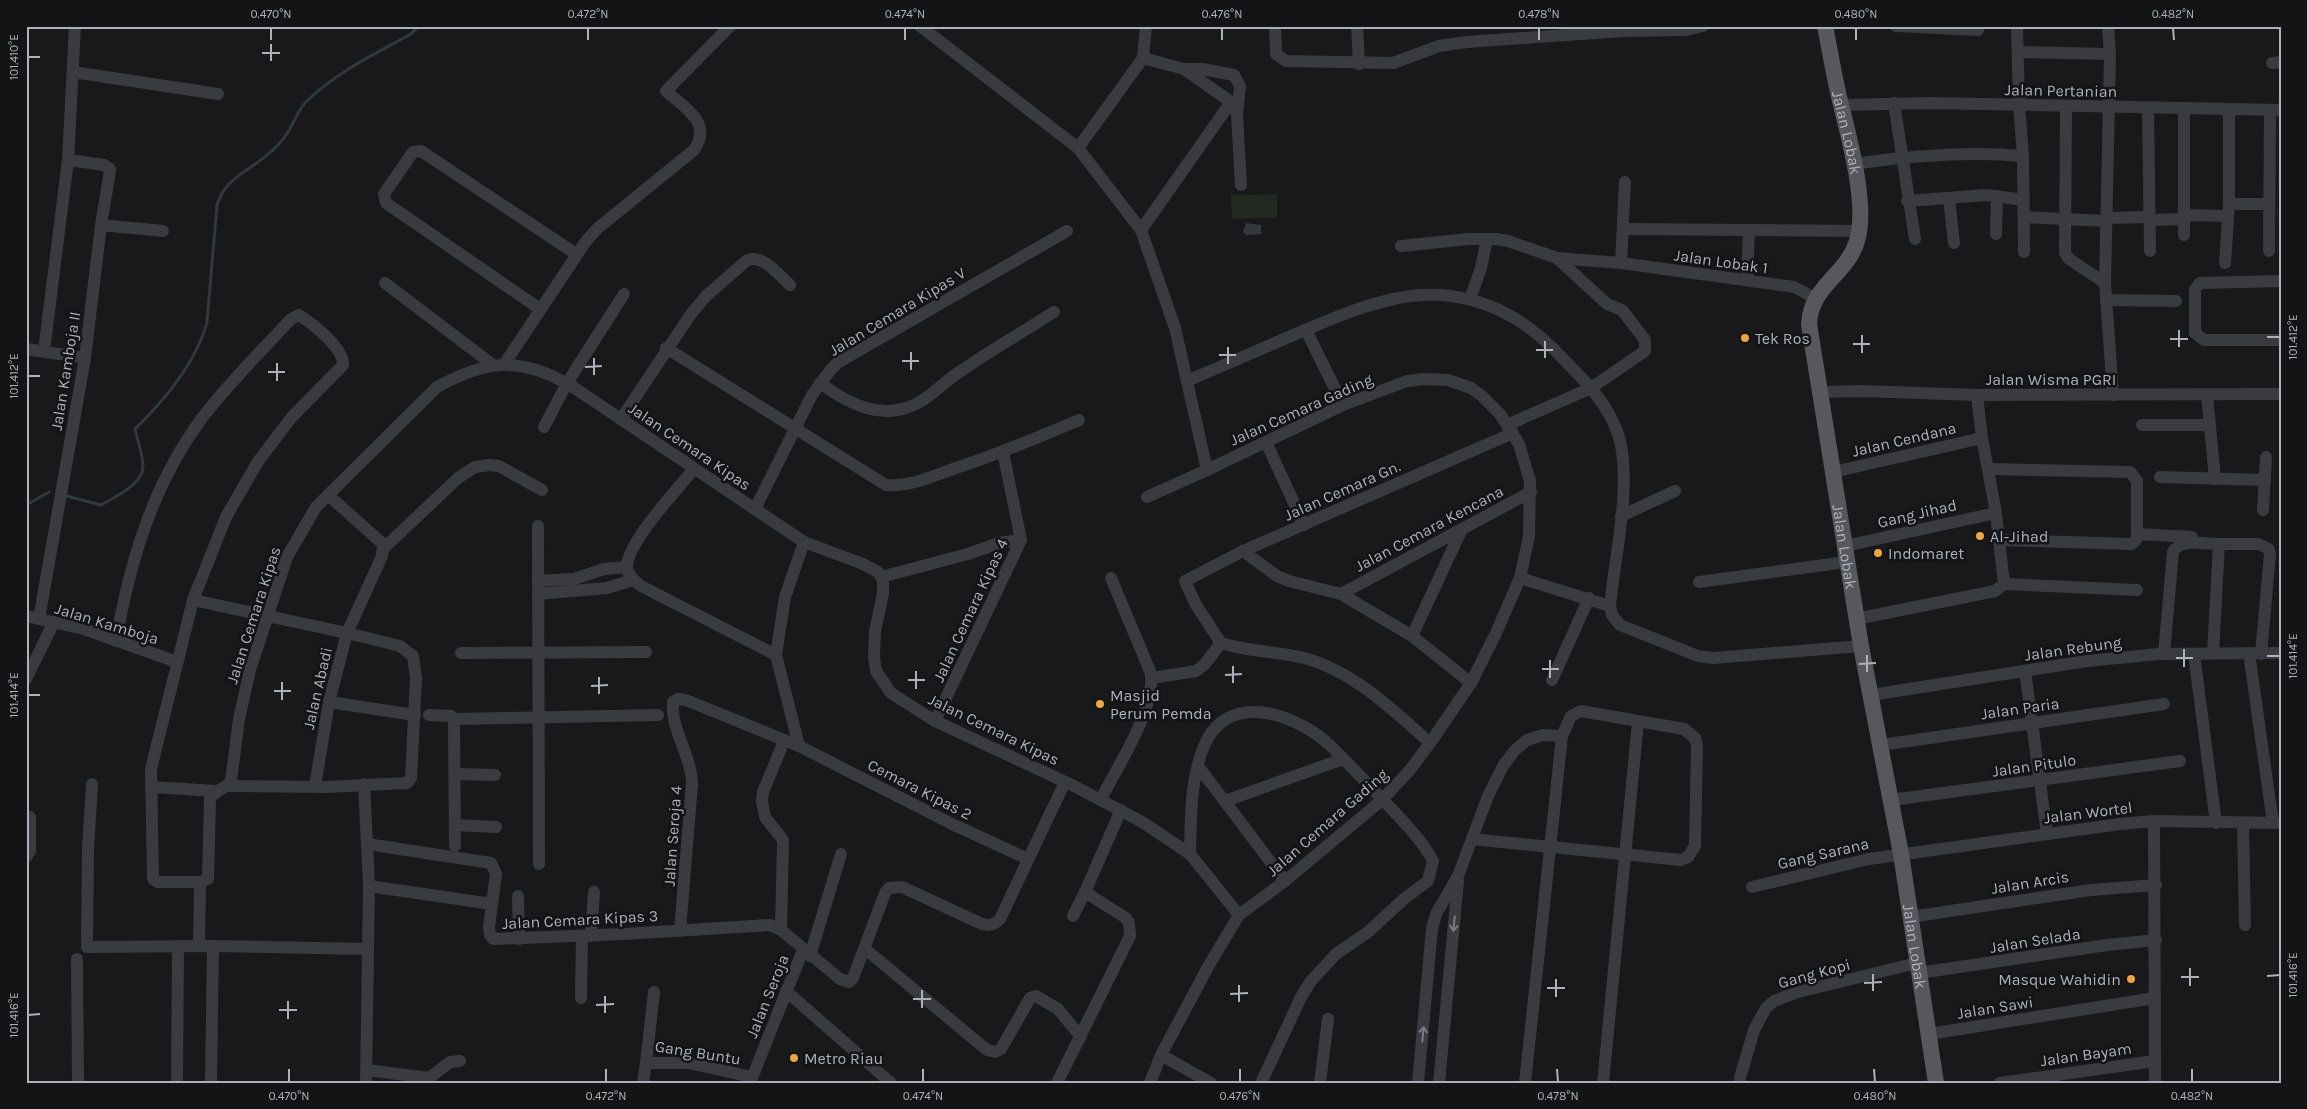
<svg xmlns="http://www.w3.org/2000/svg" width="2307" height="1109" viewBox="0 0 2307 1109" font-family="Karla,sans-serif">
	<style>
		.green { fill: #212921 }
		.water { fill: #2f393e }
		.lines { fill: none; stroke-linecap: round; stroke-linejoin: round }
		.stream { stroke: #2f393e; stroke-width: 3 }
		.minor { stroke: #3a3b40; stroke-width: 12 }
		.major { stroke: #56585e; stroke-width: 16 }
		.oneway { stroke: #797c83 }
		.ticks { fill: none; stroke: #acb1ba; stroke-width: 2 }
		.poi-dot { fill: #eba641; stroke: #141416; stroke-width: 2 }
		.labels { text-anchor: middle; stroke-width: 5; stroke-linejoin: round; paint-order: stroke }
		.street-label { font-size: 16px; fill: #acb1ba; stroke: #141416 }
		.poi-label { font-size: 16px; fill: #acb1ba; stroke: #141416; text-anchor: start }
		.neatline { fill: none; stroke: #acb1ba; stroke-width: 2 }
		.ticks-label { font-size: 12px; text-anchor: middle; fill: #acb1ba }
	</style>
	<rect width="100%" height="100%" fill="#19191b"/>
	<path class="green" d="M1277,194V217L1232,219L1231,195Z"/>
	<path class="water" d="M1246,223L1261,225V234L1246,235L1243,232Z"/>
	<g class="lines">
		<g class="stream">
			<path d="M67,496L101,505C115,497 144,484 143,465C142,453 138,441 135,429C164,401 197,361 207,322L217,205C224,179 249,171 267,155C275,149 283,140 288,132C295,121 298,109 308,100C337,72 375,54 411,34L419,26"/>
			<path d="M26,505L49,492"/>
		</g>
		<g class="minor">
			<path d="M920,26L1078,148L1141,230L1175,328L1207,470L1343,405L1407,381L1425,379L1448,380L1471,388L1482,396L1500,414L1519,444L1530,481L1529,536L1520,578L1496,633L1471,683L1430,743L1410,770L1382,800L1285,881L1239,915L1209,965L1161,1055L1150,1083"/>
			<path d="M1275,26L1276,54L1286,61L1393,63L1439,46L1467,42L1623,31L1686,30L1703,26"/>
			<path d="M1357,26L1359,64"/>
			<path d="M1896,26L1978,30"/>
			<path d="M2017,26L2019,105L2023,156L2024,252"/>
			<path d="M2108,26L2110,54L2105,283L2113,395"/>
			<path d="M2019,52L2110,54"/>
			<path d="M2272,63L2281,62"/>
			<path d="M1184,69H1202L1234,75L1240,86L1237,115"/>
			<path d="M73,72L218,94"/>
			<path d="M1894,103L1915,239"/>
			<path d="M1841,105L1929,103L2281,110"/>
			<path d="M2066,106L2065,253L2069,259L2105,283"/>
			<path d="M2148,108L2150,251"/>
			<path d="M1235,109L1237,115L1241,185"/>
			<path d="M1078,148L1143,58L1146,26"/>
			<path d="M1854,164C1910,156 1967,151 2023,156"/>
			<path d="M1625,182L1621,263L1794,287L1815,298"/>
			<path d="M1949,198L1954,243"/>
			<path d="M1907,201L1987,195L2024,200"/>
			<path d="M2229,204H2269"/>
			<path d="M2185,215L2228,216"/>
			<path d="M2024,217L2106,221"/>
			<path d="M2106,218L2149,217"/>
			<path d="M2150,220L2185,219"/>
			<path d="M101,225L163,231"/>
			<path d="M1624,229L1749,230"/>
			<path d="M1141,230L1231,102L1184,69L1143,58"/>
			<path d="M1996,234L1997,196"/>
			<path d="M2184,235V108"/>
			<path d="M1401,246L1468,239H1496L1508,241L1557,258L1607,304L1622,310L1645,340V351L1591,388L1507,425"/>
			<path d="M2269,251L2270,110"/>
			<path d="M1557,258L1621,263"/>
			<path d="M2225,263L2229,204V109"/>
			<path d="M1747,280L1749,230L1860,231"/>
			<path d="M2281,281L2200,283L2195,289V333L2204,340H2281"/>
			<path d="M385,283L493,365"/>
			<path d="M1470,299L1481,268L1487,239"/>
			<path d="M2106,300L2176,301"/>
			<path d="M540,309L386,203L384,194L413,152L421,151L576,254"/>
			<path d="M1306,330L1343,405"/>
			<path d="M666,348L886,485C909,487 931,477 953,469C996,455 1037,438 1079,420"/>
			<path d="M26,349L85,358"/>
			<path d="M44,351L68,160L75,26"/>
			<path d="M505,363L586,241L598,228L694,150C713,123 685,108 666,91L730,26"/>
			<path d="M1187,381C1224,365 1261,349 1298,333C1329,320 1360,306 1394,299C1446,287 1498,301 1538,335C1551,345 1562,358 1573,369C1594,390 1615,415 1621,445C1630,495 1615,555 1610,606L1612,615L1620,625L1698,656L1713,658L1861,646"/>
			<path d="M820,383C849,404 882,422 918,403C934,394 946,380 961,371C991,350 1023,332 1054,312"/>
			<path d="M1821,392L1861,391L1977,395L2281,394"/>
			<path d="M2207,395L2215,479"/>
			<path d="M621,419L691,314L706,296L746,261C761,252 779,275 790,285"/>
			<path d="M2142,425H2209"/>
			<path d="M544,427L567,383L624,294"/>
			<path d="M1266,442L1304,525"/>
			<path d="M694,469C679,487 625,545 627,568C628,576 635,581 641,586L776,655"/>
			<path d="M1989,469L2130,472L2137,481V534L2136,540L2132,544L1999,540"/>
			<path d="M1833,472L1982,438"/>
			<path d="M2160,477L2265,480"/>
			<path d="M1147,497L1207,470"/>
			<path d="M755,509L812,395L829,372L837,363L1067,231"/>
			<path d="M2263,510L2266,457"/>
			<path d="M1621,516L1675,491"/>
			<path d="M538,526L539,864"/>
			<path d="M2137,534L2192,537"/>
			<path d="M1845,546L1996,513"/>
			<path d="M384,548L458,478L475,467L489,465L499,466L542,490"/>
			<path d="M1243,551L1277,576L1289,581L1341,594L1412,636L1471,683"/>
			<path d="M881,577L968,554L999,543L1021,540"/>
			<path d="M1520,578L1610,606"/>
			<path d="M538,581L574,579L604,569L627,567"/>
			<path d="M1699,582L1846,562"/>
			<path d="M2004,584L2137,590"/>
			<path d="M538,594L607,588L633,580"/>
			<path d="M1341,594L1531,492"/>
			<path d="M193,600L347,633L329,702L315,786"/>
			<path d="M26,616L84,629L177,662"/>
			<path d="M39,619L85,358L101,225L109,177L110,169L104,165L68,160"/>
			<path d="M1856,619L1995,591L2004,584L1996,513L1982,438L1977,395"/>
			<path d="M1412,636L1462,529"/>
			<path d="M116,641C130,561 153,484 202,418C229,383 261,351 291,319L299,315C313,324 344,348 343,365L291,418L257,463L226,517L193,600L151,769L153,879L158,882H200L208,879L210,799C215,790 225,789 231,781L239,719L250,670L287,557L316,507L437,387C488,359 522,356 573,387L804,542L863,564L878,572L883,580V594L875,631L874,657L876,671L891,693L935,721L1074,786L1144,823L1190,854L1239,915"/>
			<path d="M461,653L646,652"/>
			<path d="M2213,653L2219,544H2259L2269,549L2270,554L2261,654"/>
			<path d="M2249,653L2273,823"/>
			<path d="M2164,654L2173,552C2180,538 2206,544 2219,544"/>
			<path d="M2194,654L2216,823"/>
			<path d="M2025,671L2047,834"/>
			<path d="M1152,678L1196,671L1204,665L1221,643"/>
			<path d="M26,679L54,622"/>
			<path d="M1552,680L1589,598"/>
			<path d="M1871,695L2087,661L2159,654L2281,653"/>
			<path d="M329,702L415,715"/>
			<path d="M429,715L451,716L454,722L455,846"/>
			<path d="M453,719L658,715"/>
			<path d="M935,721L1021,540L1003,452"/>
			<path d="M1430,743C1393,710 1353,671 1304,658C1277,651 1248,652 1221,643L1196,605L1185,581L1243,551L1513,433"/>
			<path d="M1881,745L2164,704"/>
			<path d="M799,746L776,655L785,597L804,542"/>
			<path d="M1198,766L1285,881"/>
			<path d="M455,774L495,775"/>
			<path d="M92,784L88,849L87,947L213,946L367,949"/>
			<path d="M364,784L369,886L366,1083"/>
			<path d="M227,786L326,787L407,783L411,778L416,678L413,656L400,646L347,633L382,556L383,544L328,495"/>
			<path d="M151,787L216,791"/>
			<path d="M1101,799C1116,769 1159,704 1150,671L1111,578"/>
			<path d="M1891,800L2180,761"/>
			<path d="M1225,801L1343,759"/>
			<path d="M2154,821L2155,1061"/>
			<path d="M2243,824L2245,925"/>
			<path d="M455,825L496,827"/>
			<path d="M367,844L491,863L496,874L489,927L490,935L493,939L624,934L770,925L781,930L840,979L849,982L853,978L885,893L889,888L902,887L982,924C990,926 994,925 1000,919L1065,782"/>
			<path d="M1190,854C1191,819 1190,779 1204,746C1227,692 1289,712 1324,740C1338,752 1351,767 1364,780C1385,803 1419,834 1433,861L1428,881L1405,898L1368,932L1336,954L1311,981L1301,997L1261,1083"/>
			<path d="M26,857L30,851V817"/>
			<path d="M369,886L492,904"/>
			<path d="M1752,887L1869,859L2120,824L2154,821L2281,823"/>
			<path d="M518,896L519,939"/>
			<path d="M1073,916L1085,892"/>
			<path d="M1910,917L2091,890L2156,885"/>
			<path d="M781,930L783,840L765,817L762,801L763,792L784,741"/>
			<path d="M680,931L692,784C692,757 670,728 673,702L678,699L686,700L799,746L954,825L1028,859"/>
			<path d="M591,936L594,892"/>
			<path d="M199,945L200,882"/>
			<path d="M864,948L987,1050L995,1052L1001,1049L1030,998L1036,996L1058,1009L1081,1037"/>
			<path d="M810,956L841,854"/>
			<path d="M77,959L78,1083"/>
			<path d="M1919,973L2107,945L2156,940"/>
			<path d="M786,991L891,1083"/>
			<path d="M654,992L646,1063H689L752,1077"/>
			<path d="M581,998L582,936"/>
			<path d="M1929,1034L2155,998"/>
			<path d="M1161,1055L1211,1083"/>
			<path d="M367,1070L429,1078L450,1062L460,1061"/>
			<path d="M1740,1078L1754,1030L1766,1008L1774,1001L1798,992L1917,963"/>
			<path d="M177,1083L178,946"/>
			<path d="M211,1083L213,946"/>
			<path d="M643,1083L646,1063"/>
			<path d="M750,1083L803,950"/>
			<path d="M1057,1083L1130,936L1129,923L1126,918L1085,892L1121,810"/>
			<path d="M1320,1083L1328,1019"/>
			<path d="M1418,1083L1432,928L1436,914L1458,876L1488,796L1503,766L1515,750L1527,740L1543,735L1562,736L1571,716L1581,711L1684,729L1695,738L1697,746L1695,846L1688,857L1681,860L1472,839"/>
			<path d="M1439,1083L1458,881"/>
			<path d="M1525,1083L1562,736"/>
			<path d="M1603,1083L1638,722"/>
			<path d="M2000,1083L2155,1061V1083"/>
		</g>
		<path class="major" id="s1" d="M1825,26C1830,51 1834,76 1840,101C1849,137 1868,206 1857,241C1847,275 1811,285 1809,324L1861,646L1901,854L1936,1083"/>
	</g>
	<defs><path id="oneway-shaft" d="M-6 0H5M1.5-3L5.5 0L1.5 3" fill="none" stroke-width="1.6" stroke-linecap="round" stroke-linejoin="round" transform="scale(1.25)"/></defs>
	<g class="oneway">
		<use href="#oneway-shaft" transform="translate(1454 924) rotate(96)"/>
		<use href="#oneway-shaft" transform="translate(1423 1034) rotate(-85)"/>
	</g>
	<path class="ticks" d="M271,28V40M588,28V40M905,28V40M1222,28V40M1539,28V40M1856,28V40M2173,28L2174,40M271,44V61M262,53H280M28,57H40M2179,330V347M1862,335V353M2267,337H2280M2170,339H2188M1545,341V358M1853,344H1870M1228,347V364M1536,350H1553M911,352V370M1219,355H1236M594,358V375M902,361H919M277,363V381M585,367L602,366M268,372H285M28,376H40M2184,649V667M1867,655V672M2267,656H2280M2176,658H2193M1550,660V678M1859,664L1876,663M1233,666V683M1542,669H1559M916,671V689M1225,675L1242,674M599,677V694M908,680H925M282,682V700M591,686L608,685M274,691H291M28,695H40M2190,968V986M1873,974V991M2267,976L2280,975M2181,977H2199M1556,979V997M1864,983L1882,982M1239,985V1002M1547,988H1565M922,990V1008M1230,994L1248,993M605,996V1013M913,999H931M288,1001V1019M596,1005L614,1004M279,1010H297M28,1015L40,1014M289,1069V1082M606,1069V1082M923,1069V1082M1240,1069V1082M1557,1069L1558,1082M1874,1069L1875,1082M2192,1069V1082"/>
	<g class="poi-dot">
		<circle cx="1745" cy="338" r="5"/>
		<circle cx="1980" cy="536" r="5"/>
		<circle cx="1878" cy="553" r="5"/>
		<circle cx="1100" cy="704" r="5"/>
		<circle cx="2131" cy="979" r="5"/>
		<circle cx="794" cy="1058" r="5"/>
	</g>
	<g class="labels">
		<g class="street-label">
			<text transform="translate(2061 90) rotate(1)" y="6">Jalan Pertanian</text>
			<text dy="6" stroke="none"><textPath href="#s1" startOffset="109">Jalan Lobak</textPath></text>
			<text transform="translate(1721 261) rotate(8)" y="6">Jalan Lobak 1</text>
			<text transform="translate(897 311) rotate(-31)" y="6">Jalan Cemara Kipas V</text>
			<text transform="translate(65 371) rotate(-81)" y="6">Jalan Kamboja II</text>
			<text x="2051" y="385">Jalan Wisma PGRI</text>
			<text transform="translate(1301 409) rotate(-24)" y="6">Jalan Cemara Gading</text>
			<text transform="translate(1904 439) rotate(-13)" y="6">Jalan Cendana</text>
			<text transform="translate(690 446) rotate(34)" y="6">Jalan Cemara Kipas</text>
			<text transform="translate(1342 490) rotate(-24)" y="6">Jalan Cemara Gn.</text>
			<text transform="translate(1917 513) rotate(-13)" y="6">Gang Jihad</text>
			<text transform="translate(1429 528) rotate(-28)" y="6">Jalan Cemara Kencana</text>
			<text dy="6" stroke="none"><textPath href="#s1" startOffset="542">Jalan Lobak</textPath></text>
			<text transform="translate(970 610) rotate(-65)" y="6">Jalan Cemara Kipas 4</text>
			<text transform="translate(253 615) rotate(-72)" y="6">Jalan Cemara Kipas</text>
			<text transform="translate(107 623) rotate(17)" y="6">Jalan Kamboja</text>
			<text transform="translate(2073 648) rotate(-8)" y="6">Jalan Rebung</text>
			<text transform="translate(317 688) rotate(-77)" y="6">Jalan Abadi</text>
			<text transform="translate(2020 708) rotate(-8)" y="6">Jalan Paria</text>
			<text transform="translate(994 729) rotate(26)" y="6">Jalan Cemara Kipas</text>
			<text transform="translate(2034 765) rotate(-8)" y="6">Jalan Pitulo</text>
			<text transform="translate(920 789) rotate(27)" y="6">Cemara Kipas 2</text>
			<text transform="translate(2088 812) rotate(-7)" y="6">Jalan Wortel</text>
			<text transform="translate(1327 822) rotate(-41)" y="6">Jalan Cemara Gading</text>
			<text transform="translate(672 836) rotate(-86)" y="6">Jalan Seroja 4</text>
			<text transform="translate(1823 853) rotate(-13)" y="6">Gang Sarana</text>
			<text transform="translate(2030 882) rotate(-9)" y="6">Jalan Arcis</text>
			<text transform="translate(580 919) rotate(-3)" y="6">Jalan Cemara Kipas 3</text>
			<text transform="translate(2035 940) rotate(-9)" y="6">Jalan Selada</text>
			<text dy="6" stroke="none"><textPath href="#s1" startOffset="948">Jalan Lobak</textPath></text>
			<text transform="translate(1814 973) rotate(-15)" y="6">Gang Kopi</text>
			<text transform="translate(767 996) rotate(-68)" y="6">Jalan Seroja</text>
			<text transform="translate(1995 1007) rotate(-9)" y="6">Jalan Sawi</text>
			<text transform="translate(698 1052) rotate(9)" y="6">Gang Buntu</text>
			<text transform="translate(2086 1054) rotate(-8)" y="6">Jalan Bayam</text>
		</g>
		<g class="poi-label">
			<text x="1755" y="344">Tek Ros</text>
			<text x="1990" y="542">Al-Jihad</text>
			<text x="1888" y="559">Indomaret</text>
			<text x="1110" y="701">Masjid<tspan x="1110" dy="18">Perum Pemda</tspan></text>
			<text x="2121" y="985" text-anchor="end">Masque Wahidin</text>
			<text x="804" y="1064">Metro Riau</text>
		</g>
	</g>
	<rect width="2307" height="1109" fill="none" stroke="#141416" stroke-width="55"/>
	<rect x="28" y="28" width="2252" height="1054" class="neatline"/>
	<g class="ticks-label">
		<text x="271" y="18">0.470°N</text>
		<text x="588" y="18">0.472°N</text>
		<text x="905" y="18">0.474°N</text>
		<text x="1222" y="18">0.476°N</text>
		<text x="1539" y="18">0.478°N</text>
		<text x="1856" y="18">0.480°N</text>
		<text x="2173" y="18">0.482°N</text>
		<text transform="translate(14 57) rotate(-90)" y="4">101.410°E</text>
		<text transform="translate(2293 337) rotate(-90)" y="4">101.412°E</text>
		<text transform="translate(14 376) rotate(-90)" y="4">101.412°E</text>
		<text transform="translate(2293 656) rotate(-90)" y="4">101.414°E</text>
		<text transform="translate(14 695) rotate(-90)" y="4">101.414°E</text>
		<text transform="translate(2293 975) rotate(-90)" y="4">101.416°E</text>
		<text transform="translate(14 1015) rotate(-90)" y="4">101.416°E</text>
		<text x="289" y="1100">0.470°N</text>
		<text x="606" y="1100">0.472°N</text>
		<text x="923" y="1100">0.474°N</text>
		<text x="1240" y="1100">0.476°N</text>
		<text x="1558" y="1100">0.478°N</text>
		<text x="1875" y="1100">0.480°N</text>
		<text x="2192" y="1100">0.482°N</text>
	</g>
</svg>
